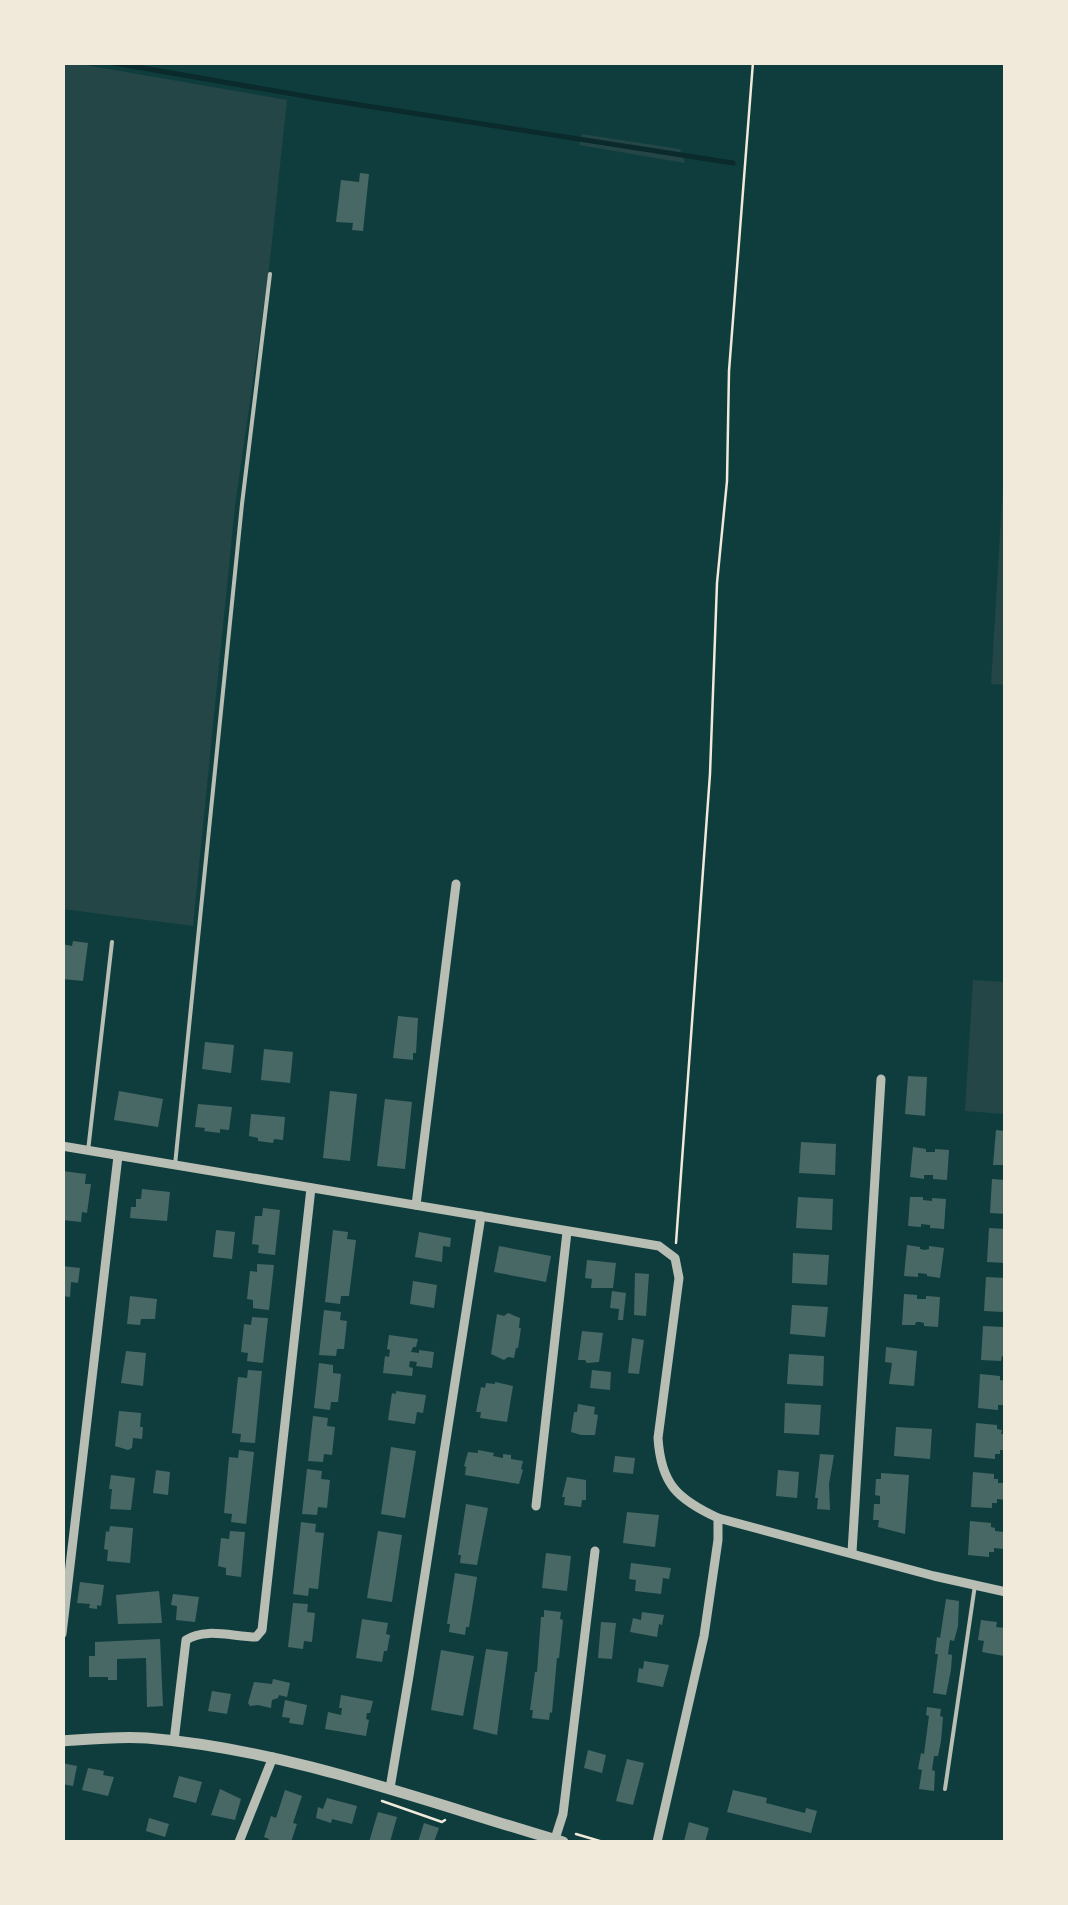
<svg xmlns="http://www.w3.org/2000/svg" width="1068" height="1905" viewBox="0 0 1068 1905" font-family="'Open Sans',sans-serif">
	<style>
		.green { fill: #244646 }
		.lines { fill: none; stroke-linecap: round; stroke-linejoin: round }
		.stream { stroke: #0a2a2b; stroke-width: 5 }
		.building { fill: #486865 }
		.path { stroke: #f1e9da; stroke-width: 2.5 }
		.service { stroke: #b8beb3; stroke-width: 4 }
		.minor { stroke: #b8beb3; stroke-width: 9 }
		.tertiary { stroke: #b8beb3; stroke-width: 11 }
	</style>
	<rect width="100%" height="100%" fill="#0f3d3e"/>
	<g class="green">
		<path d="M68,62L287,100L269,269L235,506L193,926L63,909L62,63Z"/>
		<path d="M582,134L680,149L685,163L579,145Z"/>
		<path d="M1005,453L1006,685H1005L991,684Z"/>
		<path d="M973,980L1005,982V1114L965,1111Z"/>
	</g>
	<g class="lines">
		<path class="stream" d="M108,62L322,99L733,163"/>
	</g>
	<g class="building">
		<path d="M360,173L369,174L363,231L352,230L353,223L336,222L341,180L359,182Z"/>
		<path d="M73,941L88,943L83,981L62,979V944L72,946Z"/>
		<path d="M398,1016L418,1018L416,1053H413V1060L393,1058Z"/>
		<path d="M205,1042L234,1045L231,1073L202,1069Z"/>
		<path d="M264,1049L293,1052L290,1083L261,1080Z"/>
		<path d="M908,1076L927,1077L925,1116L905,1114Z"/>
		<path d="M119,1091L163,1099L158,1127L114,1120Z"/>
		<path d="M330,1091L357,1094L350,1161L323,1158Z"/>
		<path d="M385,1099L412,1102L405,1169L377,1166Z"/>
		<path d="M198,1104L232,1107L229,1130L220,1129V1133L204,1131L205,1128L195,1127Z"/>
		<path d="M251,1114L285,1117L283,1140L274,1139L273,1143L258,1141V1138L249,1136Z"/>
		<path d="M996,1130L1006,1131V1165H993Z"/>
		<path d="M801,1142L836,1144L835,1175L799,1173Z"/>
		<path d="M913,1147L926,1149V1152H935V1149L949,1150L947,1180L933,1179V1175H924V1179L910,1177Z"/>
		<path d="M62,1171L86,1174L85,1184H91L87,1213L82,1212L81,1222L62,1220Z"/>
		<path d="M992,1179L1006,1180V1214L990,1213Z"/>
		<path d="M142,1189L170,1192L167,1221L130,1218L131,1207H136V1199H141Z"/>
		<path d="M798,1197L833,1199L832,1230L796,1228Z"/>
		<path d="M910,1197H923V1200L932,1201V1198L946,1199L944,1229L930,1228V1225L921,1224V1227L908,1226Z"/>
		<path d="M263,1208L280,1210L275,1255L258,1253L259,1245L252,1244L255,1216H262Z"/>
		<path d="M989,1228L1006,1229V1263L987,1262Z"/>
		<path d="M216,1230L235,1232L232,1259L213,1257Z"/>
		<path d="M333,1230L348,1232L347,1239L356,1240L349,1296H341L340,1304L325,1302Z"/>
		<path d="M419,1232L451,1238L450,1247L443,1246L442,1262L415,1257Z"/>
		<path d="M907,1245L920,1247V1249L925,1250L929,1249V1246L944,1248L940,1278L927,1276V1274L918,1273V1277L904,1276Z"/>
		<path d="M499,1246L551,1256L546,1282L494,1272Z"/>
		<path d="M793,1253L829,1255L827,1285L792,1283Z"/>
		<path d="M587,1260L616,1263L613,1288H591L592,1279L585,1278Z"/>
		<path d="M257,1264L274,1265L269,1310L253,1308V1300L247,1299L250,1271L257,1272Z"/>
		<path d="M62,1266L80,1268L78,1283L71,1282L70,1297L62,1296Z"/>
		<path d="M635,1273L649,1274L646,1316L634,1315Z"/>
		<path d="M986,1277L1006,1278L1004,1312L984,1311Z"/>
		<path d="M413,1281L437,1285L434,1308L410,1304Z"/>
		<path d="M612,1291L626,1293L623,1320H618L619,1309L610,1308Z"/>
		<path d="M904,1294L917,1295V1299H926V1296L940,1297L938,1327L924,1326V1323L920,1322H916L915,1325H902Z"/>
		<path d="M130,1296L157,1299L155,1319H141L140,1325L127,1324Z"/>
		<path d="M792,1305L828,1307L825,1337L790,1334Z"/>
		<path d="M324,1310L341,1312L340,1320L347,1321L344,1349H337L336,1356L319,1355Z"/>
		<path d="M508,1313L520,1318L519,1328H521L518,1348H516L514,1358L508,1357L504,1360L491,1354L497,1314L504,1316Z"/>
		<path d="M252,1317L268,1318L263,1363L247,1361L248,1353L241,1352L244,1324L251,1325Z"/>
		<path d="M983,1326L1003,1327V1332H1006V1356H1002L1001,1361L981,1360Z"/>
		<path d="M582,1331L603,1333L599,1362L587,1363L585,1360H578Z"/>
		<path d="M389,1335L418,1339L416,1347H413L411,1352L419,1353V1350L434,1352L432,1368L416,1366L417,1362L410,1361L409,1367L413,1368L412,1376L383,1373L385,1356L389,1357L390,1350L387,1349Z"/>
		<path d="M632,1338L644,1340L639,1374L628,1373Z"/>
		<path d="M886,1347L917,1351L914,1386L889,1384L892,1363L885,1362Z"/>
		<path d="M126,1351L146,1353L143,1386L121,1383Z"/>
		<path d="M789,1354L824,1356L823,1386L787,1384Z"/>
		<path d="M319,1363L333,1365V1373L341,1374L338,1402H331L330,1410L314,1408Z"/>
		<path d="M248,1370L262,1371L255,1443L240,1442L241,1434L232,1433L238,1377L247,1378Z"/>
		<path d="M592,1370L611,1372L610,1390L590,1388Z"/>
		<path d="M980,1374L1000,1376V1380L1005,1381L1006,1401H1003V1405H998V1410L978,1408Z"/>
		<path d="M495,1382L513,1386L507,1422L480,1418L481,1412H476L481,1387L485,1388L486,1383L495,1384Z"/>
		<path d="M396,1391L426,1395L423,1413L417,1412L415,1424L388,1420L392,1393L396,1394Z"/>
		<path d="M785,1403L821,1405L819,1435L784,1433Z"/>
		<path d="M578,1404L595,1407L594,1414L598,1415L595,1435H581L571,1432L574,1412H577Z"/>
		<path d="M119,1411L141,1413L140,1427H143L142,1439L133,1438L132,1448L128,1450L115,1446Z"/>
		<path d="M313,1416L328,1418L327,1426L335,1427L332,1455L324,1454L323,1462L308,1461Z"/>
		<path d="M976,1423L997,1425V1429L1002,1430L1001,1434H1006V1450H1000V1454H995V1459L974,1457Z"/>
		<path d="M896,1427L932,1429L930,1459L894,1456Z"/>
		<path d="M391,1447L416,1451L405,1518L381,1514Z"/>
		<path d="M239,1450L254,1452L246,1524L231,1522L232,1514L224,1513L229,1457L238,1458Z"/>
		<path d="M478,1450L494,1453L493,1456L503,1458V1454L511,1455V1459L523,1461L521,1469L523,1470L519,1484L465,1475L466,1467L464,1466L468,1452L478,1453Z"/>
		<path d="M820,1454L834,1455L829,1484L830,1510L817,1509L818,1498H815Z"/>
		<path d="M615,1456L635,1458L633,1474L613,1472Z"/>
		<path d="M307,1469L322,1471L321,1479L330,1480L327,1508L318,1507L317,1515L302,1514Z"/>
		<path d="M156,1470L170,1472L168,1495L153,1493Z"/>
		<path d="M778,1470L799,1472L797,1498L776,1496Z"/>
		<path d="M973,1472L994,1474V1479H998V1483H1006V1500L997,1499V1503H992V1508L971,1507Z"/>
		<path d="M881,1473L909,1475L905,1534L878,1527L879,1520H873L874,1504H880V1496L875,1495L876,1479H881Z"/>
		<path d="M111,1475L135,1478L131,1510L110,1509L112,1489H109Z"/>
		<path d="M567,1477L586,1480V1500H582L581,1507L564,1505L565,1497H562Z"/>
		<path d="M466,1504L488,1508L477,1565L460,1563L461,1555H458Z"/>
		<path d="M627,1512L659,1515L655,1547L623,1543Z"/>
		<path d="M970,1521L991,1523V1527L995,1528V1531L1004,1532L1003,1549L994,1548V1552H989V1557L968,1555Z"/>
		<path d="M301,1522L316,1524L315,1532L324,1533L318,1589L309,1588L308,1596L293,1594Z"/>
		<path d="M110,1526L133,1528L130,1563L107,1561L108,1550L104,1549L106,1531L109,1532Z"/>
		<path d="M230,1531L245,1532L241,1577L226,1575V1568L218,1566L221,1538L229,1539Z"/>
		<path d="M378,1531L402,1535L392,1602L367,1598Z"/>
		<path d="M546,1553L571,1556L567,1591L542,1588Z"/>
		<path d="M631,1563L671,1568L669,1579L663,1578L661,1594L635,1591L636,1580L629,1579Z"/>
		<path d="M455,1573L477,1577L469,1627H466L465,1635L449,1632L450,1624H447Z"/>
		<path d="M80,1582L104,1585L101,1606L97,1605V1609L89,1608L90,1604L77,1603Z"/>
		<path d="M159,1591L162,1623L118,1624L116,1595Z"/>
		<path d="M173,1594L199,1597L195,1622L176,1620L177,1606L171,1605Z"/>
		<path d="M946,1599L959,1601L958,1626L954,1641L950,1640L948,1654L952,1655L951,1670L946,1695L933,1693L938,1654H935L937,1637L940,1638Z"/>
		<path d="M293,1603L308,1604L307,1612L315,1613L312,1642L304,1641L303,1649L288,1647Z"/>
		<path d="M544,1610L561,1612L560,1619L563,1620L559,1658H557L552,1713L550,1712L549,1720L532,1718L533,1710H530L535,1672H537L541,1617H544Z"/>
		<path d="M642,1612L664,1615L662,1625L659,1624L657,1637L630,1632L633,1618L641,1620Z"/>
		<path d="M362,1619L388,1623L386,1634L390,1635L387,1651H384L382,1662L356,1658Z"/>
		<path d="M981,1620L997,1622L996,1627L1006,1628L1004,1656L982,1652L984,1641L978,1640Z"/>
		<path d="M601,1622L616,1623L612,1659L598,1658Z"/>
		<path d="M160,1639L163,1706L147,1707L146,1658L117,1659V1680H108V1677H89V1656H95V1642Z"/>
		<path d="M486,1649L508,1652L497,1735L473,1729Z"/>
		<path d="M441,1650L474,1656L463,1716L431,1710Z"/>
		<path d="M644,1661L669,1665L663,1687L637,1682L639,1668L643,1669Z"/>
		<path d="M273,1679L290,1683L287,1697L279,1695L278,1698L272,1700L271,1708L258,1705L250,1706L248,1703L254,1682L272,1684Z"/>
		<path d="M212,1691L231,1694L227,1714L208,1711Z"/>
		<path d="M341,1695L373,1701L370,1713H367L366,1719L369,1720L366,1736L325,1729L328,1712L341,1715L342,1708H339Z"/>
		<path d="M285,1700L307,1705L303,1725L289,1723L290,1718L282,1717Z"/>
		<path d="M927,1707L941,1709L940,1716L943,1717L941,1741L938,1756H934L932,1770L935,1771L934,1791L919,1789L922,1770L918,1769L921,1753L924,1754L929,1716L926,1715Z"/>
		<path d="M588,1750L606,1755L602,1773L584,1768Z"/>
		<path d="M627,1759L644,1763L633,1805L616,1801Z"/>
		<path d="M62,1763L77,1766L73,1786L62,1784Z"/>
		<path d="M88,1768L104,1771L103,1775L114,1777L108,1796L82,1790Z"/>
		<path d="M179,1776L202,1782L196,1803L173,1797Z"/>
		<path d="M220,1789L241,1799L235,1820L211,1815Z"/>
		<path d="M285,1790L302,1796L293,1823L297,1824L291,1842H268L269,1839L264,1837L271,1816L276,1818Z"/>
		<path d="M733,1790L767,1798L766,1803L805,1813L806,1808L817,1811L811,1833L727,1812Z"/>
		<path d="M327,1798L357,1806L352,1824L332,1819L331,1823L316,1818L318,1807L323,1809Z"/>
		<path d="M378,1812L397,1817L390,1842H369Z"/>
		<path d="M149,1818L169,1824L165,1837L146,1831Z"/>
		<path d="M689,1822L709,1828L705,1842L684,1841Z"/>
		<path d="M424,1823L439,1828L434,1842H418Z"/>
	</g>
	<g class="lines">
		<g class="path">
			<path d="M676,1243L710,774L717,583L727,481L729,371L753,62"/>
			<path d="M382,1801L442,1822L445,1820"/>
			<path d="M576,1834L603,1842"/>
		</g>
		<g class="service">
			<path d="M88,1151L112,942"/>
			<path d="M175,1165L242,504L270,274"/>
			<path d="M945,1789L975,1585"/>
		</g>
		<g class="minor">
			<path d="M62,1146L659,1246L675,1258L679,1278L658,1438C661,1484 677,1499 718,1518L934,1576L1006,1592"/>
			<path d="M416,1205L456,884"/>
			<path d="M536,1506L567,1232"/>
			<path d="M852,1552L881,1079"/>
			<path d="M62,1634L118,1156"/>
			<path d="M174,1741L186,1640C205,1627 234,1637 256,1637L262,1630L311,1188"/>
			<path d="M390,1788L409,1676L481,1216"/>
			<path d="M239,1842L273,1757"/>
			<path d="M554,1842L563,1814L595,1551"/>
			<path d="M657,1842L704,1636L718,1540V1518"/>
		</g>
		<path class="tertiary" d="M62,1741C90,1739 119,1736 147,1738C291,1750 426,1802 563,1842"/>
	</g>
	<rect width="1068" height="1905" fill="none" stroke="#f1e9da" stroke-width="130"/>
</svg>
